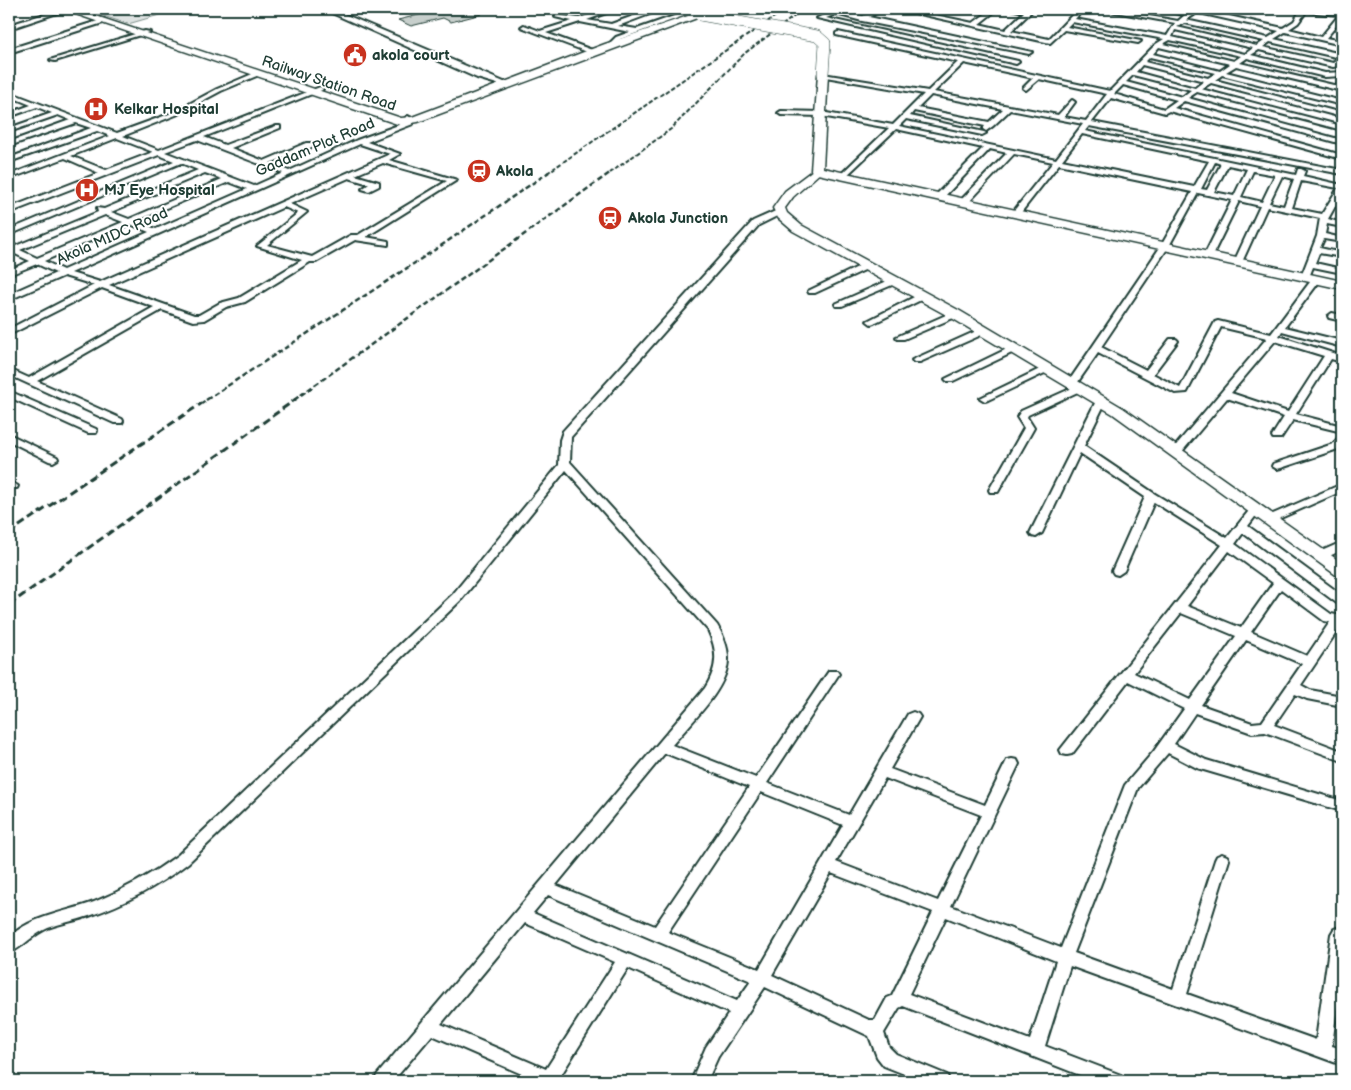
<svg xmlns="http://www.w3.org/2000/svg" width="1351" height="1090" viewBox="0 0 1351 1090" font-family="'Balsamiq Sans',sans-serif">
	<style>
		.green { fill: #dee3e2; stroke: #7e908b }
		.building { fill: #c7cfcc; stroke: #1f3d34 }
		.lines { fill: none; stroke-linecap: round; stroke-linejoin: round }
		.minor-casing { stroke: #1f3d34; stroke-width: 4 }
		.tertiary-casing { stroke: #1f3d34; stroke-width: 4 }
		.primary-casing { stroke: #1f3d34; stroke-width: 3 }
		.trunk-casing { stroke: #1f3d34; stroke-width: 3 }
		.minor { fill: #fff; fill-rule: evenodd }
		.tertiary { fill: #fff; fill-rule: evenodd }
		.primary { fill: #fff; fill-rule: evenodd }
		.trunk { fill: #fff; fill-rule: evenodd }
		.rail-far2 { stroke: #1f3d34; stroke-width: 2; stroke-dasharray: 4.5 2; stroke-linecap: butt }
		.rail-far1 { stroke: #1f3d34; stroke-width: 2.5; stroke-dasharray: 5.5 3; stroke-linecap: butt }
		.rail { stroke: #1f3d34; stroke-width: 3; stroke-dasharray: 8 4; stroke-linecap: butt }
		.trunk-bridge-casing { stroke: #1f3d34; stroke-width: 12; stroke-linecap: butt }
		.trunk-bridge { stroke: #fff; stroke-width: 11 }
		.labels { text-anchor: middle; stroke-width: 4; stroke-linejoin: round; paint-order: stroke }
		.far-poi-label { font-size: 15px; font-weight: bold; fill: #1f3d34; stroke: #fff; text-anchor: start }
		.far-street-label { font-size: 15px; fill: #1f3d34; stroke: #fff }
	</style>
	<rect width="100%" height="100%" fill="#fff"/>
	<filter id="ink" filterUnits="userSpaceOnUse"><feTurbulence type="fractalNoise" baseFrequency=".02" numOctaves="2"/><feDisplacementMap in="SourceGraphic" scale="10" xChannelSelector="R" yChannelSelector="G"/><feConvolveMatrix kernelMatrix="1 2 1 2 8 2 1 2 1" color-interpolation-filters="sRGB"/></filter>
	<g filter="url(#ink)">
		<path class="green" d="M82,9H180L128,24Z"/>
		<path class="building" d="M443,9H470L482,14L451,22L443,18L411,26L398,20Z"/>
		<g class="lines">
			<g class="minor-casing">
				<g id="minor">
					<path d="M61,9H69L9,29V25Z"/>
					<path d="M609,9H617L587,20L611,24L653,9H663L686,15L620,39L611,47L608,45L616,37L630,32L580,22L546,33L592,50L593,51L590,53L521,27L524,25L540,31L572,21L555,17V15L579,18ZM658,11L677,15L637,29L618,26Z"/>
					<path d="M876,9H883L869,17L1032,52L1029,54L862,21L836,14L826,18L1018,61L1019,62L1016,64L817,18L835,10L863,16Z"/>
					<path d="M897,9H907L973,23L992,9H998L979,24L1005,30L1024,12L1010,9H1034L1011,31L1049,39L1078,9H1084L1075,19L1167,36L1175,23L1099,9H1110L1178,21L1185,15L1153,9L1188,12L1192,9H1198L1283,28L1294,21L1300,11L1290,9L1342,12V19L1326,38L1342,41V45L1285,32L1274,39L1342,54V63L1339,66L1333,67L1259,50L1251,55L1325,73L1342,72V76L1325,77L1247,58L1240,63L1342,87V91L1236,66L1226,72L1342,101V105L1222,75L1215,80L1342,113V117L1211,83L1201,89L1342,126V130L1197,92L1188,98L1342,140V144L1184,101L1174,108L1342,155V159L1169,111L1165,113L1111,98L1092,122L1342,170V174L1089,126L1085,131L1296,175L1298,169H1301L1305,171L1303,176L1342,185V194L1328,219L1342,223V227L1327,224L1325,234L1342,238V242L1324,239L1320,248L1342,253V257L1319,253L1315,263L1342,269V273L1313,267L1309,277L1305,280L1301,277L1317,236L1320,218L1267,207L1242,262L1238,265L1234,262L1260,206L1239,201L1212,256L1208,258L1204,256L1232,200L1198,193L1169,246L1101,347L1146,370L1170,339H1176L1178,341L1153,374L1180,388L1215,322L1218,321L1271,334L1313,278H1319V282L1285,327L1342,341V347L1282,331L1279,336L1342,356V362L1331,359L1296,414L1342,426V432L1293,420L1281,438H1273L1272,436L1284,417L1227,398L1180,454H1172L1171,452L1172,450L1267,338L1221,327L1187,392L1175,393L1098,353L1075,386L1072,387L1067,384L1161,246L1192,192L1059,164L1019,215H1016L1012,213L1053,162L1014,154L967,204H961V200L1007,153L990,149L943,198H940L936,196L937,194L983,148L896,129L844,178H841V174L889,128L821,116L781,115L778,113L781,111L821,112L893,125L924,94L820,76L823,74L928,91L958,62L836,35V33L838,32L1110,91L1156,44L1164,39L1072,22L1067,27L1141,41L1138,43L1064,30L1050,43ZM1195,12L1279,31L1268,38L1186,20L1194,15ZM1306,12L1339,15L1321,37L1289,29L1298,23ZM1185,23L1264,41L1257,46L1177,27ZM1175,30L1253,48L1245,54L1172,37ZM1170,40L1241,56L1234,61L1163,44ZM1270,42L1340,58L1333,63L1263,47ZM1159,47L1230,64L1220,71L1153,54ZM1150,57L1216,73L1208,78L1145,62ZM964,63L1033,78L1023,88L1026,90L1039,79L1107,94L1086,121L1064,117L1075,102L1072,100L1058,115L934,92ZM1142,65L1204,81L1195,88L1136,72ZM1133,75L1191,90L1182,97L1126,82ZM1123,85L1177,100L1164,109L1114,94ZM931,95L1003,109L989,122L918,108ZM1010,110L1083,124L1056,159L899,126L906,119L982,135L986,133L984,132L910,116L914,111L985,126L983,129L986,131L993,126ZM1082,134L1209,161L1194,187L1062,160ZM1215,162L1221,164L1207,190L1201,189ZM1228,165L1247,169L1234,196L1214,192ZM1253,171L1275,175L1262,202L1241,197ZM1282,176L1294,179L1284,206L1269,203ZM1301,181L1338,188L1322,214L1292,208ZM1275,341L1324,356L1288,412L1231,393Z"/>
					<path d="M104,19L107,21L106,22L9,53V49Z"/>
					<path d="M145,31L150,32L55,61L50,60Z"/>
					<path d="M257,72L260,74L259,75L221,91L176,115L123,136L159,150L320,87L323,89L322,90L204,137L225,145L276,126H280V128L231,148L264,161L306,143H312V147L270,163L289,171L357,140L407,122L405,118L408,116L411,118L413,124L367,142L400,154L389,160L457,180L366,237L388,241V245L355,240L316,262H310L245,302L226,307L204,320L193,321L162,310L37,381L122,419L123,421L122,423H114L9,375V369L29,378L154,307L102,288L9,335V329L94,285L64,276L9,300V294L56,273L37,264L9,275V270L30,261L13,253H9V246L13,247L98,212L97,208L104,209L198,170L181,163L9,235V230L174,161L159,155L9,213V208L99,173L65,158L9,179V175L110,136L97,131L9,162V158L91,128L76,123L9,146V142L70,120L58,115L9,132V128L52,113L37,107L9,117V113L31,105L9,96V92L117,133L172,113L217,89ZM117,138L153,152L106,170L71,156ZM197,140L283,173L254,186L165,152ZM360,144L390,154L100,282L71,273ZM383,163L447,181L358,235H351L312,257L267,245L307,212L290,204L349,178L369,184L362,189L369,191L379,186V182L355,175ZM205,173L222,179L129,219L111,212ZM229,182L247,189L156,229L136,221ZM284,207L298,213L257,246L302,260L239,298L220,303L199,315H194L109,285ZM105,215L123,222L37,258L20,250ZM130,224L149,232L63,270L44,261Z"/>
					<path d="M780,209L784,211L783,213L759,225L571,437L570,462L717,625C723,635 728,647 728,658C729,688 690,723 672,745L756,778L829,671H837L839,674L837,677L767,783L849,815L908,714L913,712L918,714L920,717L890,769L985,805L1007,760L1012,759L1017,760L1019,764L951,906L1061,948L1125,785L1154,751L1184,709L1128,681L1072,754L1067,755L1062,754L1060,750L1222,545L1154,502L1124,571L1118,575L1114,574L1112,571L1145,497L1080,453L1042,533L1036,537L1032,536L1030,533L1096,401L1101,398L1104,399L1106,401L1084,446L1155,494L1227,538L1252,507H1260L1261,509L1248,526L1342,595V605L1338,604L1243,533L1235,544L1331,614L1342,616V624L1301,685L1310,690L1342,696V706L1307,699L1295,694L1274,725L1342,751V761L1265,732L1252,733L1195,713L1174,744L1206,760L1342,801V811L1197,768L1168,753L1138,788L1074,953L1173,989L1215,860L1217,856L1222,854L1227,856L1229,860L1187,994L1316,1040L1331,934L1334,929L1339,927L1342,929V967L1332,1046L1342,1049V1065L1070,966L1045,1046L1121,1075L1123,1081H1095L903,1006L899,1008L884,1033L889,1047L896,1054L947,1075L949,1081H922L884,1066L877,1057L869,1036L765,987L718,1057L707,1081H691L706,1047L729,1013L628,968L561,1075L564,1081H538L432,1035L393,1081H375L377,1075L705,688C718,667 718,651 708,630L566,470L461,600L188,863C158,886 125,904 89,916C75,921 61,923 48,928C33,934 21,949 9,953V937C34,915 64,913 94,902C124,890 152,874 178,855L453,594L559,465L560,440L563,431L753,221ZM1229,551L1273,583L1241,628L1187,606ZM1281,589L1324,621L1330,622L1307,656L1251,632ZM1181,613L1236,636L1190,700L1134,673ZM1246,640L1302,664L1262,722L1252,723L1201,705ZM665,753L749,787L655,926L556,885ZM885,778L981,815L938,901L836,862ZM761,792L843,825L759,969L668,932ZM831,873L933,912L892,996L887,998L875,1020H869L772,975ZM548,895L751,981L737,1001L533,913ZM946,917L1056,961L1030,1040L909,994ZM525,923L615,962L546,1069L441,1024Z"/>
					<path d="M866,263L869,264V268L815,293H809L808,291Z"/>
					<path d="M894,278L898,281L897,283L842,306H836L835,304Z"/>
					<path d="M922,293L925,294V298L874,323L871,324L867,321Z"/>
					<path d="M955,311L959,314L958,316L904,339H898L896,337Z"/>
					<path d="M1332,313L1342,315V321L1329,318L1328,316Z"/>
					<path d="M983,328L986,329V333L920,362H914L912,360Z"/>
					<path d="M1013,346L1016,347V351L953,381H947L945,379Z"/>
					<path d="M1046,366L1049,367V371L988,400L985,401L980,398Z"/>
					<path d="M1079,385L1084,388L1082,390L1028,415L1027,417L1034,428L998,492H990L989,490L1024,428L1017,417L1021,411Z"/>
					<path d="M9,391L96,429L97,431L96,433H88L9,397Z"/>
					<path d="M9,434L57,457L58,459L53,462L49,461L9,441Z"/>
					<path d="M1342,437L1341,448L1281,468L1277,469L1272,466L1273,464L1333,444L1338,438Z"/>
					<path d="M9,481L18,486L17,488H9Z"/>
					<path d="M1342,484V491L1274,521L1270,522L1265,519L1266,517Z"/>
					<path d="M1342,542V550L1321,560L1315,556L1317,553Z"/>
				</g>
			</g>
			<g class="tertiary-casing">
				<path id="tertiary" d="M323,9H332L511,85L507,87L477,78Z"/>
			</g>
			<g class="primary-casing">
				<g id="primary">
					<path d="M661,9H679L705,15L700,18L665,12Z"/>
					<path d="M817,167L823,170L821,172L793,197L785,208L787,213L801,225L960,311L1123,408L1342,563V577L1336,575L1113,414L950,317L793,231L778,218L773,208L785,191Z"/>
				</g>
			</g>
			<g class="trunk-casing">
				<g id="trunk">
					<path d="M61,9H75L401,118L412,117L605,44L697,13L705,15L418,122L400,125Z"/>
					<path d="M823,71L828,74L823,168L1342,281V289L813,173L811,170L818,74Z"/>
				</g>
			</g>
			<use href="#minor" class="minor"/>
			<use href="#tertiary" class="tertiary"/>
			<use href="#primary" class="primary"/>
			<use href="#trunk" class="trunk"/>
			<g class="rail-far2">
				<path d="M547,173L786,9"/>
				<path d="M610,173L671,129L745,53L804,9"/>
			</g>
			<g class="rail-far1">
				<path d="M206,400L439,247L549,172"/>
				<path d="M294,400L611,172"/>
			</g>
			<g class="rail">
				<path d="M9,533L208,399"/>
				<path d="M9,605L296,399"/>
			</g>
			<g class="trunk-bridge-casing">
				<path id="trunk-bridge" d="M700,15L817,36L825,43L823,74"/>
			</g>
			<use href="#trunk-bridge" class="trunk-bridge"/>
		</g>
	</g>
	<defs>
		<g id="civic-disc" transform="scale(1.25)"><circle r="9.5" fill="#c8321e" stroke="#fff"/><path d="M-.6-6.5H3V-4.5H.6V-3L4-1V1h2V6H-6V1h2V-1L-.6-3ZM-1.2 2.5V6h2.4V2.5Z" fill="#fff"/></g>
		<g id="hospital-disc" transform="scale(1.25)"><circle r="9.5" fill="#c8321e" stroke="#fff"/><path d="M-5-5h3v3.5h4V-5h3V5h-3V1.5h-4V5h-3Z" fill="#fff"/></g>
		<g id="station-disc" transform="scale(1.25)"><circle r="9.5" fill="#c8321e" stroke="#fff"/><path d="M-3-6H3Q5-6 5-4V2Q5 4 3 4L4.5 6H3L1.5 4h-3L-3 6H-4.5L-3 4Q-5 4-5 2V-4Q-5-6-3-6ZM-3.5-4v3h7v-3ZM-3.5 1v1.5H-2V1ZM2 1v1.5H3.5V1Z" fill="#fff"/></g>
	</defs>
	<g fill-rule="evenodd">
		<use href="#civic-disc" x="355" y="55"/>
		<use href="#hospital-disc" x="96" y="109"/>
		<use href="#station-disc" x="479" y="171"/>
		<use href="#hospital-disc" x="87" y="190"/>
		<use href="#station-disc" x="610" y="218"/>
	</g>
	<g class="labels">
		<g class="far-poi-label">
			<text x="372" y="60">akola court</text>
			<text x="114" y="114">Kelkar Hospital</text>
			<text x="496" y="176">Akola</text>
			<text x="104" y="195">MJ Eye Hospital</text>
			<text x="628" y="223">Akola Junction</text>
		</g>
		<g class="far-street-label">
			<text transform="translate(329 83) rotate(19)" y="5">Railway Station Road</text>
			<text transform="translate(315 147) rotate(-23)" y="5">Gaddam Plot Road</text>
			<text transform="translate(112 236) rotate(-24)" y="5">Akola MIDC Road</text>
		</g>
	</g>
	<rect width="1351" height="1090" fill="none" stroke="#fff" stroke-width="30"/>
	<rect x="15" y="15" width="1321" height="1060" fill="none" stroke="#1f3d34" stroke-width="2" filter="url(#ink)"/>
</svg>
